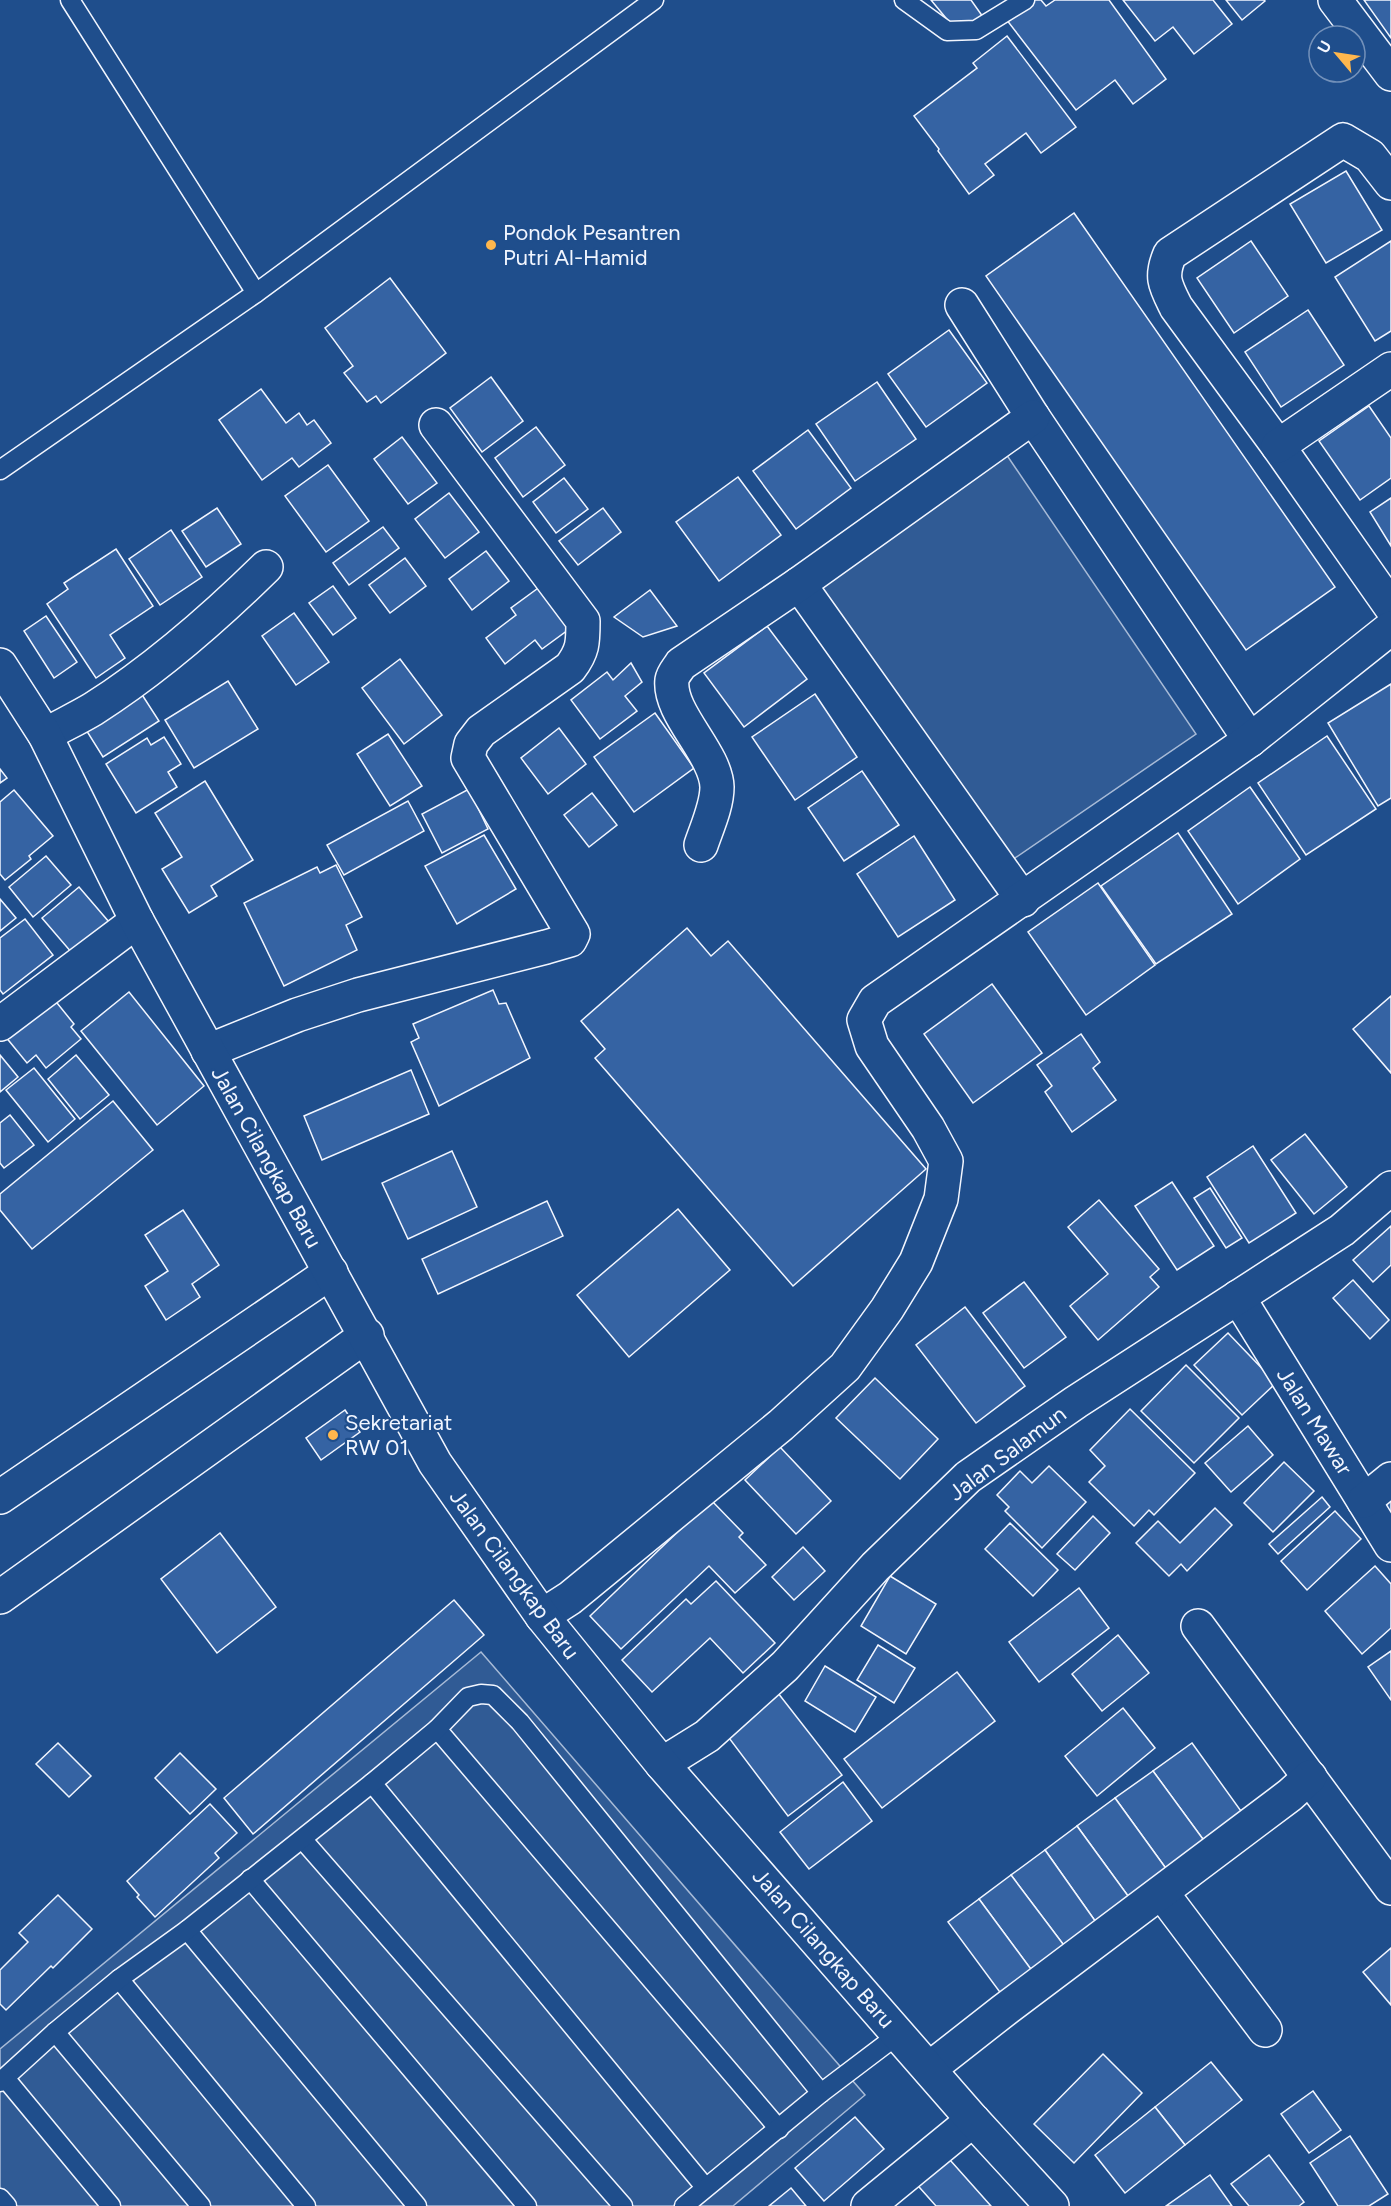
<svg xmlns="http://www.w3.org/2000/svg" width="1391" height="2206" viewBox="0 0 1391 2206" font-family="Figtree,sans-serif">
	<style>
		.built { fill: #305b95; stroke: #a8bbd7; stroke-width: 1.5 }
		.building { fill: #3563a3; stroke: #f2f6ff; stroke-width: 1.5 }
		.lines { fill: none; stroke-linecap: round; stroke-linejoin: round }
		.service-casing { stroke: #f2f6ff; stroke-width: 21 }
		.minor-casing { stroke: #f2f6ff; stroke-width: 36 }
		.tertiary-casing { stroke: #f2f6ff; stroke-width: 36 }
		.service { stroke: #1f4e8c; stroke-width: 18 }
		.minor { stroke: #1f4e8c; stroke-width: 33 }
		.tertiary { stroke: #1f4e8c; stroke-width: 33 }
		.poi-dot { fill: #ffb74d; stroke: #1f4e8c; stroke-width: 2 }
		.labels { text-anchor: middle; stroke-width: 4.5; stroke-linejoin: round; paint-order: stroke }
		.poi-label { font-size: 22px; fill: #f2f6ff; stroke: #1f4e8c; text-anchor: start }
		.street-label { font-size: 22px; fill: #f2f6ff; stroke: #1f4e8c }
	</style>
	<rect width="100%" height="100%" fill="#1f4e8c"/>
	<g class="built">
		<path d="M1004,451L1196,734L996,871L804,587Z"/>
		<path d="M481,1652L865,2095L733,2206H0V2049Z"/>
	</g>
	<g class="building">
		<path d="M931,0H971L983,17L955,29Z"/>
		<path d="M1034,0H1041L1046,6L1055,0H1109L1166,79L1133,104L1115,80L1076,110L1006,19Z"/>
		<path d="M1123,0H1213L1232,24L1194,54L1173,27L1155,41Z"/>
		<path d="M1226,0H1264L1265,1L1242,20Z"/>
		<path d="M1364,0H1391V38Z"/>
		<path d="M1007,36L1076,127L1041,153L1026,133L985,164L994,175L969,194L938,151L939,149L914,116L977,68L973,63Z"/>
		<path d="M1346,171L1382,230L1326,263L1290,204Z"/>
		<path d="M1074,213L1335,587L1246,650L986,276Z"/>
		<path d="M1251,241L1288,296L1234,333L1197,278Z"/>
		<path d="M1391,241V331L1375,341L1335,277Z"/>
		<path d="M390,278L446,353L381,403L376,396L367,402L344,373L353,366L325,328Z"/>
		<path d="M1308,310L1344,365L1281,407L1245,352Z"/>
		<path d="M949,330L987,383L926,427L888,374Z"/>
		<path d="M491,377L523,421L482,452L450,408Z"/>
		<path d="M877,382L916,439L855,481L816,424Z"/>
		<path d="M261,389L286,423L299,413L307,425L314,420L331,443L299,467L292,458L262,480L219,420Z"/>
		<path d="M1369,406L1391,438V478L1360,500L1319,441Z"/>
		<path d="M536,427L565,465L523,497L495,458Z"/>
		<path d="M808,430L851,488L796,529L753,471Z"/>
		<path d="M402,437L437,483L408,504L374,459Z"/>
		<path d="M328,465L369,521L326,552L285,496Z"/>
		<path d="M738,477L781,535L719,581L676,522Z"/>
		<path d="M564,478L588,509L556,533L533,502Z"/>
		<path d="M449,493L479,532L445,558L415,519Z"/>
		<path d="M1391,498V546L1370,512Z"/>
		<path d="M217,508L241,544L206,567L182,531Z"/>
		<path d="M603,508L621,532L578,565L559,541Z"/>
		<path d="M383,527L399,548L349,585L333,563Z"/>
		<path d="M171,530L202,577L160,605L129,559Z"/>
		<path d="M116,549L153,606L110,635L125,658L96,678L47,604L68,589L64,583Z"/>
		<path d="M486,551L509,581L472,610L449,579Z"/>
		<path d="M405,558L426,586L390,613L369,585Z"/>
		<path d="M333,586L356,618L333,635L309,603Z"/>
		<path d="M541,586L572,627L542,649L535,640L505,664L486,638L516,615L511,608Z"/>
		<path d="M650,590L677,626L643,637L614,617Z"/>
		<path d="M294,613L329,662L296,685L262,636Z"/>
		<path d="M46,616L77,662L54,678L24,631Z"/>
		<path d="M767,626L807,679L744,727L704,673Z"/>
		<path d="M400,659L442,715L404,744L362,688Z"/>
		<path d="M631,663L642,682L625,696L637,711L600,739L571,700L607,672L613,680Z"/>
		<path d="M228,681L258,729L194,768L165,720Z"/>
		<path d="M1391,684V798L1378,806L1328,723Z"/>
		<path d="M139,690L159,721L103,757L83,725Z"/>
		<path d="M815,694L857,757L795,800L752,737Z"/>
		<path d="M655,713L694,768L634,812L594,757Z"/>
		<path d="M559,728L586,764L548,794L521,758Z"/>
		<path d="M388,734L422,786L390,806L357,754Z"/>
		<path d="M1327,736L1376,809L1306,855L1258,783Z"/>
		<path d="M164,737L181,764L168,772L177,787L136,813L106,764L147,738L151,745Z"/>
		<path d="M0,769L7,778L0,783Z"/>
		<path d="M862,771L899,825L844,861L808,808Z"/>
		<path d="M205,781L253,860L211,886L217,896L189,913L162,869L182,857L155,813Z"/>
		<path d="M1250,787L1300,859L1238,904L1188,831Z"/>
		<path d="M469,789L488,829L442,853L422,814Z"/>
		<path d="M14,790L53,836L29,856L31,859L5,880L0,874V802Z"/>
		<path d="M592,793L617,825L589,847L564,815Z"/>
		<path d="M408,801L424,831L344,875L327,845Z"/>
		<path d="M1178,833L1232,914L1156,964L1101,886Z"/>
		<path d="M484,835L516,889L457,924L425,866Z"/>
		<path d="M914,836L955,900L898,937L857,874Z"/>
		<path d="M46,856L71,885L33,917L9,887Z"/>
		<path d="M336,865L362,917L346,925L357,950L284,986L244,903L317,867L320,873Z"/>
		<path d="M1098,883L1155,965L1086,1015L1028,932Z"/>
		<path d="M79,887L109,922L72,953L42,918Z"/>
		<path d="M0,899L16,918L0,931Z"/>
		<path d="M25,919L53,955L3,994L0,990V938Z"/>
		<path d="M687,928L711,956L728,941L926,1169L793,1286L595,1058L605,1049L581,1021Z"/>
		<path d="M992,984L1042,1053L973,1103L924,1034Z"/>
		<path d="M493,990L499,1004L506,1003L530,1058L439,1106L411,1042L419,1038L413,1024Z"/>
		<path d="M129,992L204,1086L157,1125L81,1031Z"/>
		<path d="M1391,996V1073L1353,1029Z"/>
		<path d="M53,998L74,1024L71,1027L81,1039L46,1068L36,1055L27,1063L5,1036Z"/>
		<path d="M1081,1034L1100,1062L1093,1068L1116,1100L1072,1132L1045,1092L1052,1086L1037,1065Z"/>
		<path d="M0,1055L18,1077L0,1092Z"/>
		<path d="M76,1055L109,1095L80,1119L48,1079Z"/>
		<path d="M34,1068L75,1119L48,1142L6,1090Z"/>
		<path d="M411,1070L429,1114L322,1160L304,1116Z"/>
		<path d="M113,1101L153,1150L32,1249L0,1210V1194Z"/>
		<path d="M10,1115L34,1145L4,1168L0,1163V1123Z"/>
		<path d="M1305,1134L1347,1187L1314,1214L1271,1160Z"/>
		<path d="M1253,1146L1296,1213L1249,1243L1207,1177Z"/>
		<path d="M452,1151L477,1207L408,1239L382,1183Z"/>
		<path d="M1172,1182L1214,1246L1177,1270L1135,1206Z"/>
		<path d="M1210,1188L1242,1238L1226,1248L1194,1198Z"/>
		<path d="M1099,1200L1159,1269L1150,1277L1159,1287L1098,1340L1070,1306L1108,1274L1068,1227Z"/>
		<path d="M547,1201L563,1236L438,1294L422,1259Z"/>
		<path d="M678,1209L730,1270L629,1357L577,1295Z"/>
		<path d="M183,1210L219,1265L192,1284L200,1297L166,1320L145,1286L168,1271L145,1235Z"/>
		<path d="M1391,1226V1265L1373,1282L1353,1260Z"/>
		<path d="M1353,1280L1389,1320L1370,1339L1333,1298Z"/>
		<path d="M1024,1282L1066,1337L1024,1368L983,1313Z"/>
		<path d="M965,1307L1025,1386L976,1423L916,1345Z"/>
		<path d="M1228,1333L1276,1383L1242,1415L1194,1365Z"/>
		<path d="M1186,1365L1239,1418L1194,1463L1141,1411Z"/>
		<path d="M875,1378L938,1439L900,1479L836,1418Z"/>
		<path d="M1130,1409L1195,1473L1154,1515L1149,1510L1134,1526L1089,1482L1105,1466L1090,1450Z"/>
		<path d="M345,1410L360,1432L321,1460L306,1438Z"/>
		<path d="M1248,1426L1273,1455L1231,1492L1205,1463Z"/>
		<path d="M780,1447L831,1501L796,1534L745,1480Z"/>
		<path d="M1284,1462L1314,1491L1273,1532L1244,1503Z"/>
		<path d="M1049,1466L1086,1502L1042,1548L1005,1511L1009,1507L997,1495L1020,1471L1032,1483Z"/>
		<path d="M1391,1486V1515L1379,1497Z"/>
		<path d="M1322,1497L1330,1507L1278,1554L1269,1544Z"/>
		<path d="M711,1500L743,1533L739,1537L766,1565L735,1593L709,1566L621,1649L590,1616Z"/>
		<path d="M1215,1508L1232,1525L1187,1571L1181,1564L1169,1576L1136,1543L1158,1521L1180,1543Z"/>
		<path d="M1335,1511L1361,1539L1307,1590L1281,1561Z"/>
		<path d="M1093,1516L1110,1533L1075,1570L1057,1554Z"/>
		<path d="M1010,1523L1058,1570L1033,1596L985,1549Z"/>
		<path d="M220,1533L276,1607L217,1653L161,1579Z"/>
		<path d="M803,1547L825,1571L794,1600L772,1577Z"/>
		<path d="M1375,1566L1391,1584V1628L1362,1654L1325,1611Z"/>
		<path d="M890,1576L936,1604L906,1654L861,1626Z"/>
		<path d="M716,1581L775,1643L743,1673L710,1638L652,1692L622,1660L686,1599L691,1604Z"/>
		<path d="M1079,1588L1109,1628L1039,1682L1009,1642Z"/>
		<path d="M454,1600L484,1635L253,1834L224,1798Z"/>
		<path d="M1118,1635L1149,1673L1102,1711L1072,1674Z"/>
		<path d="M878,1645L915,1668L894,1703L857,1680Z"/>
		<path d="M1391,1651V1700L1368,1667Z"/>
		<path d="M825,1666L876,1697L855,1732L805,1701Z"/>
		<path d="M957,1672L995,1721L882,1808L844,1759Z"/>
		<path d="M778,1693L842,1775L788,1816L726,1734Z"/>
		<path d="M1123,1708L1155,1748L1097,1796L1065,1756Z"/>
		<path d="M58,1743L91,1776L69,1797L36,1764Z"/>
		<path d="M1192,1743L1246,1818L1208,1846L1153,1771Z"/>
		<path d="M180,1753L216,1789L190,1814L155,1778Z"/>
		<path d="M1153,1771L1208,1846L1170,1874L1115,1798Z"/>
		<path d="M843,1782L872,1821L809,1869L780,1832Z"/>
		<path d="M1115,1798L1170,1874L1131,1900L1077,1826Z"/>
		<path d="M210,1804L237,1833L215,1853L219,1858L155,1917L137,1897L139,1895L127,1881Z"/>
		<path d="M1077,1826L1131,1900L1098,1925L1045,1850Z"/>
		<path d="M1045,1850L1098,1925L1066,1948L1011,1875Z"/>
		<path d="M1011,1875L1066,1948L1033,1972L979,1899Z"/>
		<path d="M58,1895L92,1929L53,1968L51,1966L6,2010L0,2004V1970L28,1942L19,1933Z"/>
		<path d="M979,1899L1033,1972L1002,1995L948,1922Z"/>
		<path d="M1391,1948V2005L1363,1972Z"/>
		<path d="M1103,2054L1142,2093L1074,2163L1034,2124Z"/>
		<path d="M1211,2062L1242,2100L1185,2145L1155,2107Z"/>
		<path d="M1313,2091L1341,2130L1309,2153L1281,2114Z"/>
		<path d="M1155,2107L1185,2145L1125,2193L1095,2155Z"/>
		<path d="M855,2117L884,2149L824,2201L795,2168Z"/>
		<path d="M1350,2136L1388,2194L1369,2206H1338L1310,2163Z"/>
		<path d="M942,2151L991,2206H936L912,2179Z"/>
		<path d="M1269,2155L1304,2202L1299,2206H1249L1231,2184Z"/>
		<path d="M1210,2175L1232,2206H1166Z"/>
		<path d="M791,2188L806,2206H769Z"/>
	</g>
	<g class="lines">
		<g class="service-casing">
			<g id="service">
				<path d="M70,0L256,293"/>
				<path d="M904,0L947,31L976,30L1025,0"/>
				<path d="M0,470L256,293L654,0"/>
				<path d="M437,1729L779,2129"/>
				<path d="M372,1783L705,2187"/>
				<path d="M303,1840L623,2206"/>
				<path d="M250,1879L527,2206"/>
				<path d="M187,1930L417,2206"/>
				<path d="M119,1979L306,2206"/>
				<path d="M55,2032L201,2206"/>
				<path d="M5,2078L111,2206"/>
				<path d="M0,2082L55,2032L119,1979L187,1930L372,1783L437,1729L468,1697L481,1694L493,1695L520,1722L821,2093"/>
				<path d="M0,2198L7,2206"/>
				<path d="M684,2206L821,2093L899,2034"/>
			</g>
		</g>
		<g class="minor-casing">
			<g id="minor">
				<path d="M1335,0L1391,74"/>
				<path d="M1391,183L1370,156L1343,140L1170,254C1160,277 1165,285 1176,307L1278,446L1391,607"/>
				<path d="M962,305L1033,417L1250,740"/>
				<path d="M1278,446L1391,369"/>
				<path d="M799,584L1023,900"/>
				<path d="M45,735C61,726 78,718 93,709C156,669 213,619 266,567"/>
				<path d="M701,845C707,827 717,806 717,787C716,753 668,713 672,680C673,674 678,669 681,664L799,584L1033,417"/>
				<path d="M0,1024L137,921"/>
				<path d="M208,1051L297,1015L358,995L546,947L570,940L573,934L468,758L471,744L481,731L570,668C583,651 583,643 583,621L436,425"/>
				<path d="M1238,1297L1391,1545"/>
				<path d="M0,1497L331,1272"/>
				<path d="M1364,1501L1391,1479"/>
				<path d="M0,1597L367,1335"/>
				<path d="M542,1616L570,1598L781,1425L845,1367L887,1309L916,1262L941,1199L946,1161L928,1128L872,1046L864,1020L875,1001L1250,740L1391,628"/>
				<path d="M1198,1626L1391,1888"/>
				<path d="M662,1764L707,1736L785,1666L875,1567L968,1477L1076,1402L1342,1230L1391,1188"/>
				<path d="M1168,1901L1265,2030"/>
				<path d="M929,2069L1003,2011L1290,1795L1310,1777"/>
				<path d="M868,2206L973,2120"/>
			</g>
		</g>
		<g class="tertiary-casing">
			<path id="tertiary" d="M0,665L45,735L137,921L435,1463L542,1616L662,1764L973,2120L1052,2206"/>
		</g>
		<use href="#service" class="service"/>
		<use href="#minor" class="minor"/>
		<use href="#tertiary" class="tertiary"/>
	</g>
	<g class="poi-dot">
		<circle cx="491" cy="245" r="6"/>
		<circle cx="333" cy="1435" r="6"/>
	</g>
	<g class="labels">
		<g class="poi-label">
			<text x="503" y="240">Pondok Pesantren<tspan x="503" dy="25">Putri Al-Hamid</tspan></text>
			<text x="345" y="1430">Sekretariat<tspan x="345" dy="25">RW 01</tspan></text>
		</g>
		<g class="street-label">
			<text transform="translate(267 1157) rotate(61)" y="8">Jalan Cilangkap Baru</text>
			<text transform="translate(1315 1421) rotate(58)" y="8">Jalan Mawar</text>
			<text transform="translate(1007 1453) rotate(-37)" y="8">Jalan Salamun</text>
			<text transform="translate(515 1574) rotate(54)" y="8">Jalan Cilangkap Baru</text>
			<text transform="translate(824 1948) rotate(49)" y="8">Jalan Cilangkap Baru</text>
		</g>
	</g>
	<g transform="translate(1337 54) rotate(299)"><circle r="28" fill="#1f4e8c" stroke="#7391ba" stroke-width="1.5"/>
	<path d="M0-4.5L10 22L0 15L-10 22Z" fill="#ffb74d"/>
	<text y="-9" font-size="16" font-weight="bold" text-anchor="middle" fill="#f2f6ff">U</text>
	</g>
</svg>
